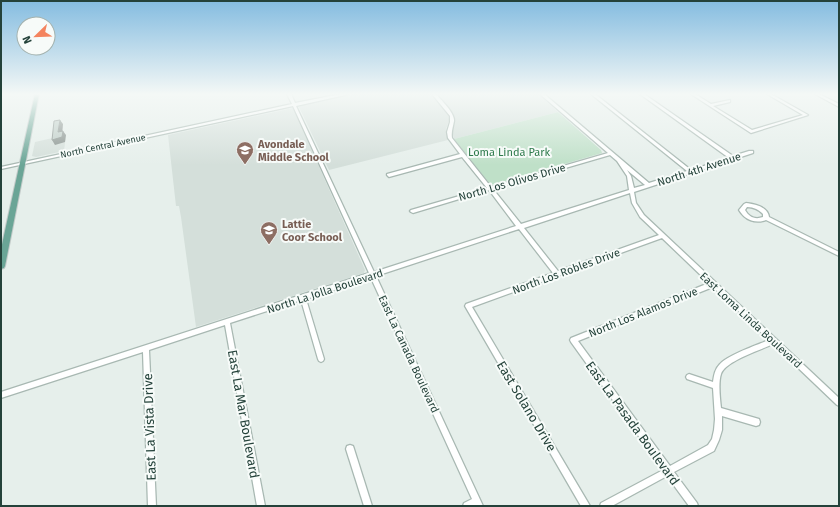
<svg xmlns="http://www.w3.org/2000/svg" width="840" height="507" viewBox="0 0 840 507" font-family="'Fira Sans',sans-serif">
	<style>
		.built { fill: #d4dfda }
		.green { fill: #bfe0c8 }
		.lines { fill: none; stroke-linecap: round; stroke-linejoin: round }
		.minor-casing { stroke: #a8b8b2; stroke-width: 2.5 }
		.major-casing { stroke: #c2cac8; stroke-width: 2 }
		.minor { fill: #fff; fill-rule: evenodd }
		.major { fill: #6aa596; fill-rule: evenodd }
		.shaded-wall { fill: #838d89 }
		.building { fill: #bbcac4; stroke: #838d89 }
		.labels { text-anchor: middle; stroke-width: 4; stroke-linejoin: round; paint-order: stroke }
		.far-street-label { font-size: 9px; fill: #24423a; stroke: #f7fbf9 }
		.education-label { font-size: 11px; font-weight: bold; fill: #785e54; stroke: #f7fbf9; text-anchor: start }
		.park-label { font-size: 11px; fill: #2d7a4b; stroke: #f7fbf9 }
		.street-label { font-size: 11px; fill: #24423a; stroke: #f7fbf9 }
		.near-street-label { font-size: 13px; fill: #24423a; stroke: #f7fbf9 }
	</style>
	<rect width="100%" height="100%" fill="#e6efeb"/>
	<g class="built">
		<path d="M353,94H431L449,116V121L446,129L448,140L329,170L299,107L306,104Z"/>
		<path d="M437,94H538L558,112L454,139L452,131L455,118L453,113Z"/>
		<path d="M293,108L365,270L364,273L196,327L181,217L179,206H176L168,135Z"/>
		<path d="M66,135L64,151L36,157L32,156L35,142Z"/>
	</g>
	<path class="green" d="M558,112L601,150L602,153L493,185L489,183L454,139Z"/>
	<g class="lines">
		<g class="minor-casing">
			<g id="minor">
				<path d="M287,94H291L295,103L341,94H347L345,95L296,106L374,272L516,226L489,190L413,213L411,212L410,211L411,210L487,188L462,157L389,177L387,175V174L460,154L448,138L447,132L450,122V116L432,94H436C441,100 455,113 454,121C453,127 451,132 452,138L491,187L608,153L540,94H544L649,183L687,171L591,94H595L691,170L729,158L640,94H644L733,156L749,151H753V153L634,192L636,203L644,215L839,398V406L837,405L773,344C761,350 725,361 721,374C718,383 720,399 721,408L759,419L760,422L759,425L756,426L722,416V430L719,440L714,451L674,472L697,503L698,506H689L667,476L612,506H600L601,503L663,470L571,342L570,340L571,338L709,283L662,238L472,307L590,506H581L465,306L466,304L553,273L519,229L376,276L483,506H463L464,503L472,499L371,278L306,299L324,359L323,361L321,362L319,361L318,359L301,300L230,323L265,506H257L225,325L149,350L156,506H148L143,352L1,398V392L369,273L293,106L1,169V167L292,104ZM610,155L617,161L627,176L629,190L521,224L493,189ZM627,170L645,185L634,188L631,176ZM630,193L632,203L640,217L659,235L558,271L524,228ZM713,287L769,340C757,345 728,355 720,364C715,369 714,375 713,382L689,374L687,375L686,377L687,379L713,388L715,419L714,430L712,439L708,445L670,466L578,341Z"/>
				<path d="M691,94H695L711,104L730,100V102L713,106L752,130L803,115L767,94H771L808,115L751,133Z"/>
				<path d="M815,94H819L839,104V107Z"/>
				<path d="M746,203C755,204 768,207 769,217L839,252V256L766,220C755,224 745,220 739,210L744,204ZM747,207C754,207 759,210 763,214V217C755,220 749,217 745,210Z"/>
				<path d="M350,445L353,446L354,449L372,506H364L346,449L347,446Z"/>
			</g>
		</g>
		<g class="major-casing">
			<path id="major" d="M35,94H39L5,266L4,268L1,269V249Z"/>
		</g>
		<use href="#minor" class="minor"/>
		<use href="#major" class="major"/>
	</g>
	<g class="shaded-wall">
		<path d="M60,120L63,124L62,136L58,132Z"/>
		<path d="M63,131L66,135L65,142L55,145L52,140Z"/>
	</g>
	<path class="building" d="M60,120L58,132L63,131L62,137L52,140L54,121Z"/>
	<linearGradient id="sky" x2="0" y2="1"><stop stop-color="#84bce0"/><stop offset="0.57" stop-color="#f4f8f6"/><stop offset="1" stop-color="#f4f8f6" stop-opacity="0"/></linearGradient>
	<rect width="840" height="165" fill="url(#sky)"/>
	<defs>
		<g id="school-pin" transform="scale(0.9)"><path d="M0 17L-7.5 6A9.5 9.5 0 1 1 7.5 6Z" fill="#8d6e63" stroke="#f7fbf9"/><path d="M0-5L7-2L0 1L-7-2ZM-4 1L0 2.5L4 1V4Q0 6-4 4Z" fill="#fff"/></g>
	</defs>
	<g fill-rule="evenodd">
		<use href="#school-pin" x="245" y="150"/>
		<use href="#school-pin" x="269" y="230"/>
	</g>
	<g class="labels">
		<g class="far-street-label">
			<text transform="translate(103 146) rotate(-12)" y="3">North Central Avenue</text>
		</g>
		<g class="education-label">
			<text x="258" y="148">Avondale<tspan x="258" dy="13">Middle School</tspan></text>
			<text x="282" y="228">Lattie<tspan x="282" dy="13">Coor School</tspan></text>
		</g>
		<g class="park-label">
			<text x="509" y="156">Loma Linda Park</text>
		</g>
		<g class="street-label">
			<text transform="translate(699 169) rotate(-18)" y="4">North 4th Avenue</text>
			<text transform="translate(512 182) rotate(-16)" y="4">North Los Olivos Drive</text>
			<text transform="translate(566 271) rotate(-20)" y="4">North Los Robles Drive</text>
			<text transform="translate(325 291) rotate(-18)" y="4">North La Jolla Boulevard</text>
			<text transform="translate(643 312) rotate(-22)" y="4">North Los Alamos Drive</text>
			<text transform="translate(751 320) rotate(43)" y="4">East Loma Linda Boulevard</text>
			<text transform="translate(409 354) rotate(65)" y="4">East La Canada Boulevard</text>
		</g>
		<g class="near-street-label">
			<text transform="translate(527 406) rotate(59)" y="5">East Solano Drive</text>
			<text transform="translate(244 414) rotate(80)" y="5">East La Mar Boulevard</text>
			<text transform="translate(633 423) rotate(54)" y="5">East La Pasada Boulevard</text>
			<text transform="translate(149 427) rotate(-92)" y="5">East La Vista Drive</text>
		</g>
	</g>
	<rect width="840" height="507" fill="none" stroke="#24423a" stroke-width="4"/>
	<g transform="translate(36 36) rotate(247)"><circle r="19" fill="#f7fbf9" stroke="#a3b1ad"/>
	<path d="M0-3L7 15L0 10L-7 15Z" fill="#f4845f"/>
	<text y="-6" font-size="11" font-weight="bold" text-anchor="middle" fill="#24423a">N</text>
	</g>
</svg>
